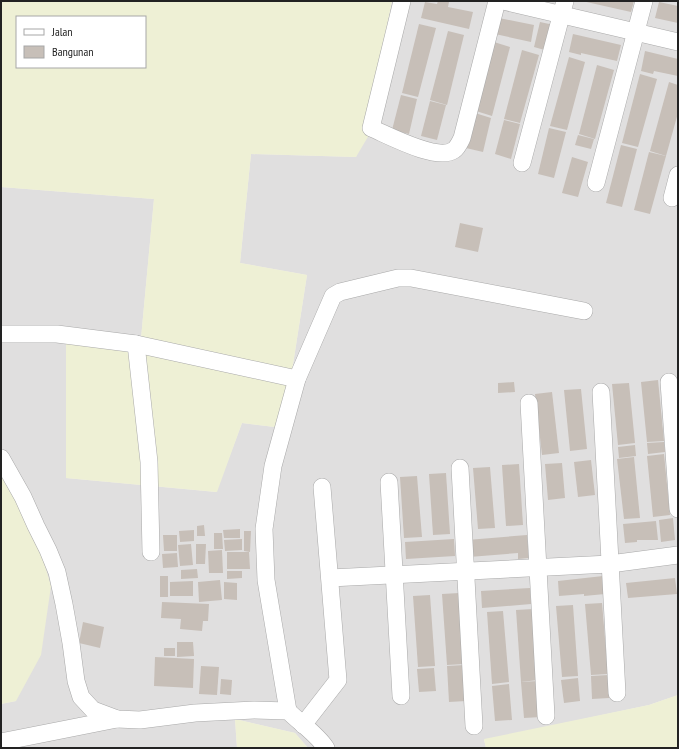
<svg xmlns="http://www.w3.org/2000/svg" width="679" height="749" viewBox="0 0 679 749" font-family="'PT Sans Narrow',sans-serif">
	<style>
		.residential { fill: #e0dfdf }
		.farmland { fill: #eef0d5; fill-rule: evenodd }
		.building { fill: #c7bfb8 }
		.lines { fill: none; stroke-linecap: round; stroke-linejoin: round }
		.minor-casing { stroke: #a9a9a9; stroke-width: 18 }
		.minor { stroke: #fff; stroke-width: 17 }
	</style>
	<rect width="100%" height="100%" fill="#f2efe9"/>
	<path class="residential" d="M392,1H678V695L649,705L484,740L486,748H308L295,733L235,719L237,748H1V704L16,701L1,458V187L154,199L141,339L66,478L216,492L242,423L283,428L307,275L240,263L251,154L356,157L369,112Z"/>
	<g class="farmland">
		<path d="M1,1H392L369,112V135L356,157L251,154L240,263L307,275L283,428L242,423L217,492L66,478V332L141,338L154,199L1,187ZM17,17H145V67H17Z"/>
		<path d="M1,458L31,519L51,586L41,655L16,701L1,704Z"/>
		<path d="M678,695V748H486L484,739L649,705Z"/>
		<path d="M235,719L295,733L308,748H237Z"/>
	</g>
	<g class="building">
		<path d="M438,1L449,2L448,7L473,12L469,29L421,18L425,2L437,4Z"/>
		<path d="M582,1H634L631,12Z"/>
		<path d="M659,2L678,6V23L655,18Z"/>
		<path d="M499,18L534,25L531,42L495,34Z"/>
		<path d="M540,22L554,25L548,51L534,47Z"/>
		<path d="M419,24L436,28L418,97L402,93Z"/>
		<path d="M448,31L464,35L447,105L430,100Z"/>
		<path d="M573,34L621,45L617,61L581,53V55L569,52Z"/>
		<path d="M494,42L510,47L492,116L476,111Z"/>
		<path d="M522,50L539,55L520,123L504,119Z"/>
		<path d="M645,51L678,59V76L654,71L653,74L641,71Z"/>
		<path d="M569,57L585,62L567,130L550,126Z"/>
		<path d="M597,65L614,70L595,139L579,134Z"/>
		<path d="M640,74L657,79L638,147L622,143Z"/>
		<path d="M669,82L678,85V113L666,156L650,151Z"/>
		<path d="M401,95L417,99L409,134L392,130Z"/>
		<path d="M430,101L446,105L437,140L421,136Z"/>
		<path d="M475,113L491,118L483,152L466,148Z"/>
		<path d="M504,120L520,124L511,159L495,154Z"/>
		<path d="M549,128L566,132L554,178L538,174Z"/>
		<path d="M578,135L594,139L591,149L575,145Z"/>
		<path d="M621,145L637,149L622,207L606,203Z"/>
		<path d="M649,152L666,156L650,214L634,210Z"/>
		<path d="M572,157L588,162L578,197L562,193Z"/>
		<path d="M460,223L483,228L478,252L455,247Z"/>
		<path d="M658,380L664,441L647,442L641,382Z"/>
		<path d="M514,382L515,392L498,393V383Z"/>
		<path d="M629,383L635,443L618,445L612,384Z"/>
		<path d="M581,389L587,449L570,451L564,390Z"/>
		<path d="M552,392L559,453L542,455L535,394Z"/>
		<path d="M664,442L665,452L648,454L647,443Z"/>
		<path d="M635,445L636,456L619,458L618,447Z"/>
		<path d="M664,454L670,515L653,517L647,456Z"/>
		<path d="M634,457L640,518L624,519L617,459Z"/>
		<path d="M591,460L595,495L578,497L574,462Z"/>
		<path d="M562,463L565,498L548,500L545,464Z"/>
		<path d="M519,464L523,525L506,526L502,465Z"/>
		<path d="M490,467L495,528L478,529L473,468Z"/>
		<path d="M446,473L450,534L433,535L429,474Z"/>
		<path d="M417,476L422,537L404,538L400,477Z"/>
		<path d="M673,518L675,540L661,542L659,520Z"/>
		<path d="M656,521L658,540H637V542L625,543L623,524Z"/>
		<path d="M204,525L205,536H197V526Z"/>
		<path d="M240,529V538H224L223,530Z"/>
		<path d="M194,530V541L180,542L179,531Z"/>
		<path d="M244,531H251L250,552L244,551Z"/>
		<path d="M214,533H222L223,549H214Z"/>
		<path d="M163,535H177V551H164Z"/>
		<path d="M527,535L529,558L518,559V553L469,557L467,540Z"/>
		<path d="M242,539V550L225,551L224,540Z"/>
		<path d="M454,539L455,556L406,559L405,542Z"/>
		<path d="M191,544L193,565L180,566L178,545Z"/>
		<path d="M196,544H206L205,564H196Z"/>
		<path d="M222,550L223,573H209L208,551Z"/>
		<path d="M227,552H249L250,569H227Z"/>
		<path d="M177,553L178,567L163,568L162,554Z"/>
		<path d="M197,569L198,578L181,579V570Z"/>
		<path d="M227,571H242V578L227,579Z"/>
		<rect x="160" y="576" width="8" height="21"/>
		<path d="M603,576L605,594L584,596V594L559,596L558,581Z"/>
		<path d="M675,578L677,594L628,598L626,583Z"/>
		<path d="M220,580L222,600L199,602L198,582Z"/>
		<path d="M193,581V596H170V582Z"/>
		<path d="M224,582L237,583V600L224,599Z"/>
		<path d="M530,588L531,604L482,608L481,591Z"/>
		<path d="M459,593L464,664L447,665L442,594Z"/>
		<path d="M430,595L435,666L418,667L413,596Z"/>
		<path d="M162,602L209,604L208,621H203L202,631L180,629L181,619L161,618Z"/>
		<path d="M602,603L608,674L591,675L585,604Z"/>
		<path d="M573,605L578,676L562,677L556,606Z"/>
		<path d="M533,609L538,680L521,682L516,610Z"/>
		<path d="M503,611L509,682L492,684L487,612Z"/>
		<path d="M83,622L104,627L100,648L79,643Z"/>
		<path d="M177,642H193L194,656L177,657Z"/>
		<rect x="164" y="648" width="11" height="8"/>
		<path d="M155,657L194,659L193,688L154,686Z"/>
		<path d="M464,665L466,701L449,702L447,666Z"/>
		<path d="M201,666L219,667L217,695L199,694Z"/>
		<path d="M434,668L436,691L419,692L417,669Z"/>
		<path d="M608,675L609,698L592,699L591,676Z"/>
		<path d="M578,678L580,701L564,703L561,680Z"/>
		<path d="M221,679L232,680L231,695L220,694Z"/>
		<path d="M538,681L541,717L524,718L521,682Z"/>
		<path d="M509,684L512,720L495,721L492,686Z"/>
	</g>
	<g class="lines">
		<g class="minor-casing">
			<g id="minor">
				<path d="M402,1L371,128C388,135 437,162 454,150C458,147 460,142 462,138L497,1"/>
				<path d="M503,1L678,42"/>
				<path d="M522,163L565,1"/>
				<path d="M596,183L644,1"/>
				<path d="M672,198L678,175"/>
				<path d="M1,334H57L136,344L297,379"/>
				<path d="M136,344L149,462L151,552"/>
				<path d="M669,382L678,509"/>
				<path d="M601,392L617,693"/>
				<path d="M529,403L546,716"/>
				<path d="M1,458L23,497L36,526L48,550L57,572L64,604L71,643L76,681L81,697L93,710L117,719L140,720L195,713L254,710L288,711C300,723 317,734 326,748"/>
				<path d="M460,468L474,726"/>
				<path d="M389,482L401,696"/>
				<path d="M330,578L610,564L678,555"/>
				<path d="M288,711L266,580L264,529L273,466L297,379L333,296L340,292L398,278H411L584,311"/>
				<path d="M303,725L338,680L322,487"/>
				<path d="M1,742L117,719"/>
			</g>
		</g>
		<use href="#minor" class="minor"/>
	</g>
	<rect width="679" height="749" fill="none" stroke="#222222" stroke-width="4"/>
	<rect x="16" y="16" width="130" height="52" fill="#ffffff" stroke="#a7a7a7"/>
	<rect x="24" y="29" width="20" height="6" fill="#ffffff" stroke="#a7a7a7"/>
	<text x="52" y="36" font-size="12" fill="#222222">Jalan</text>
	<rect x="24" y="46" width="20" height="12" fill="#c7bfb8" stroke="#a7a7a7"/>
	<text x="52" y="56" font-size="12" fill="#222222">Bangunan</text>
</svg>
